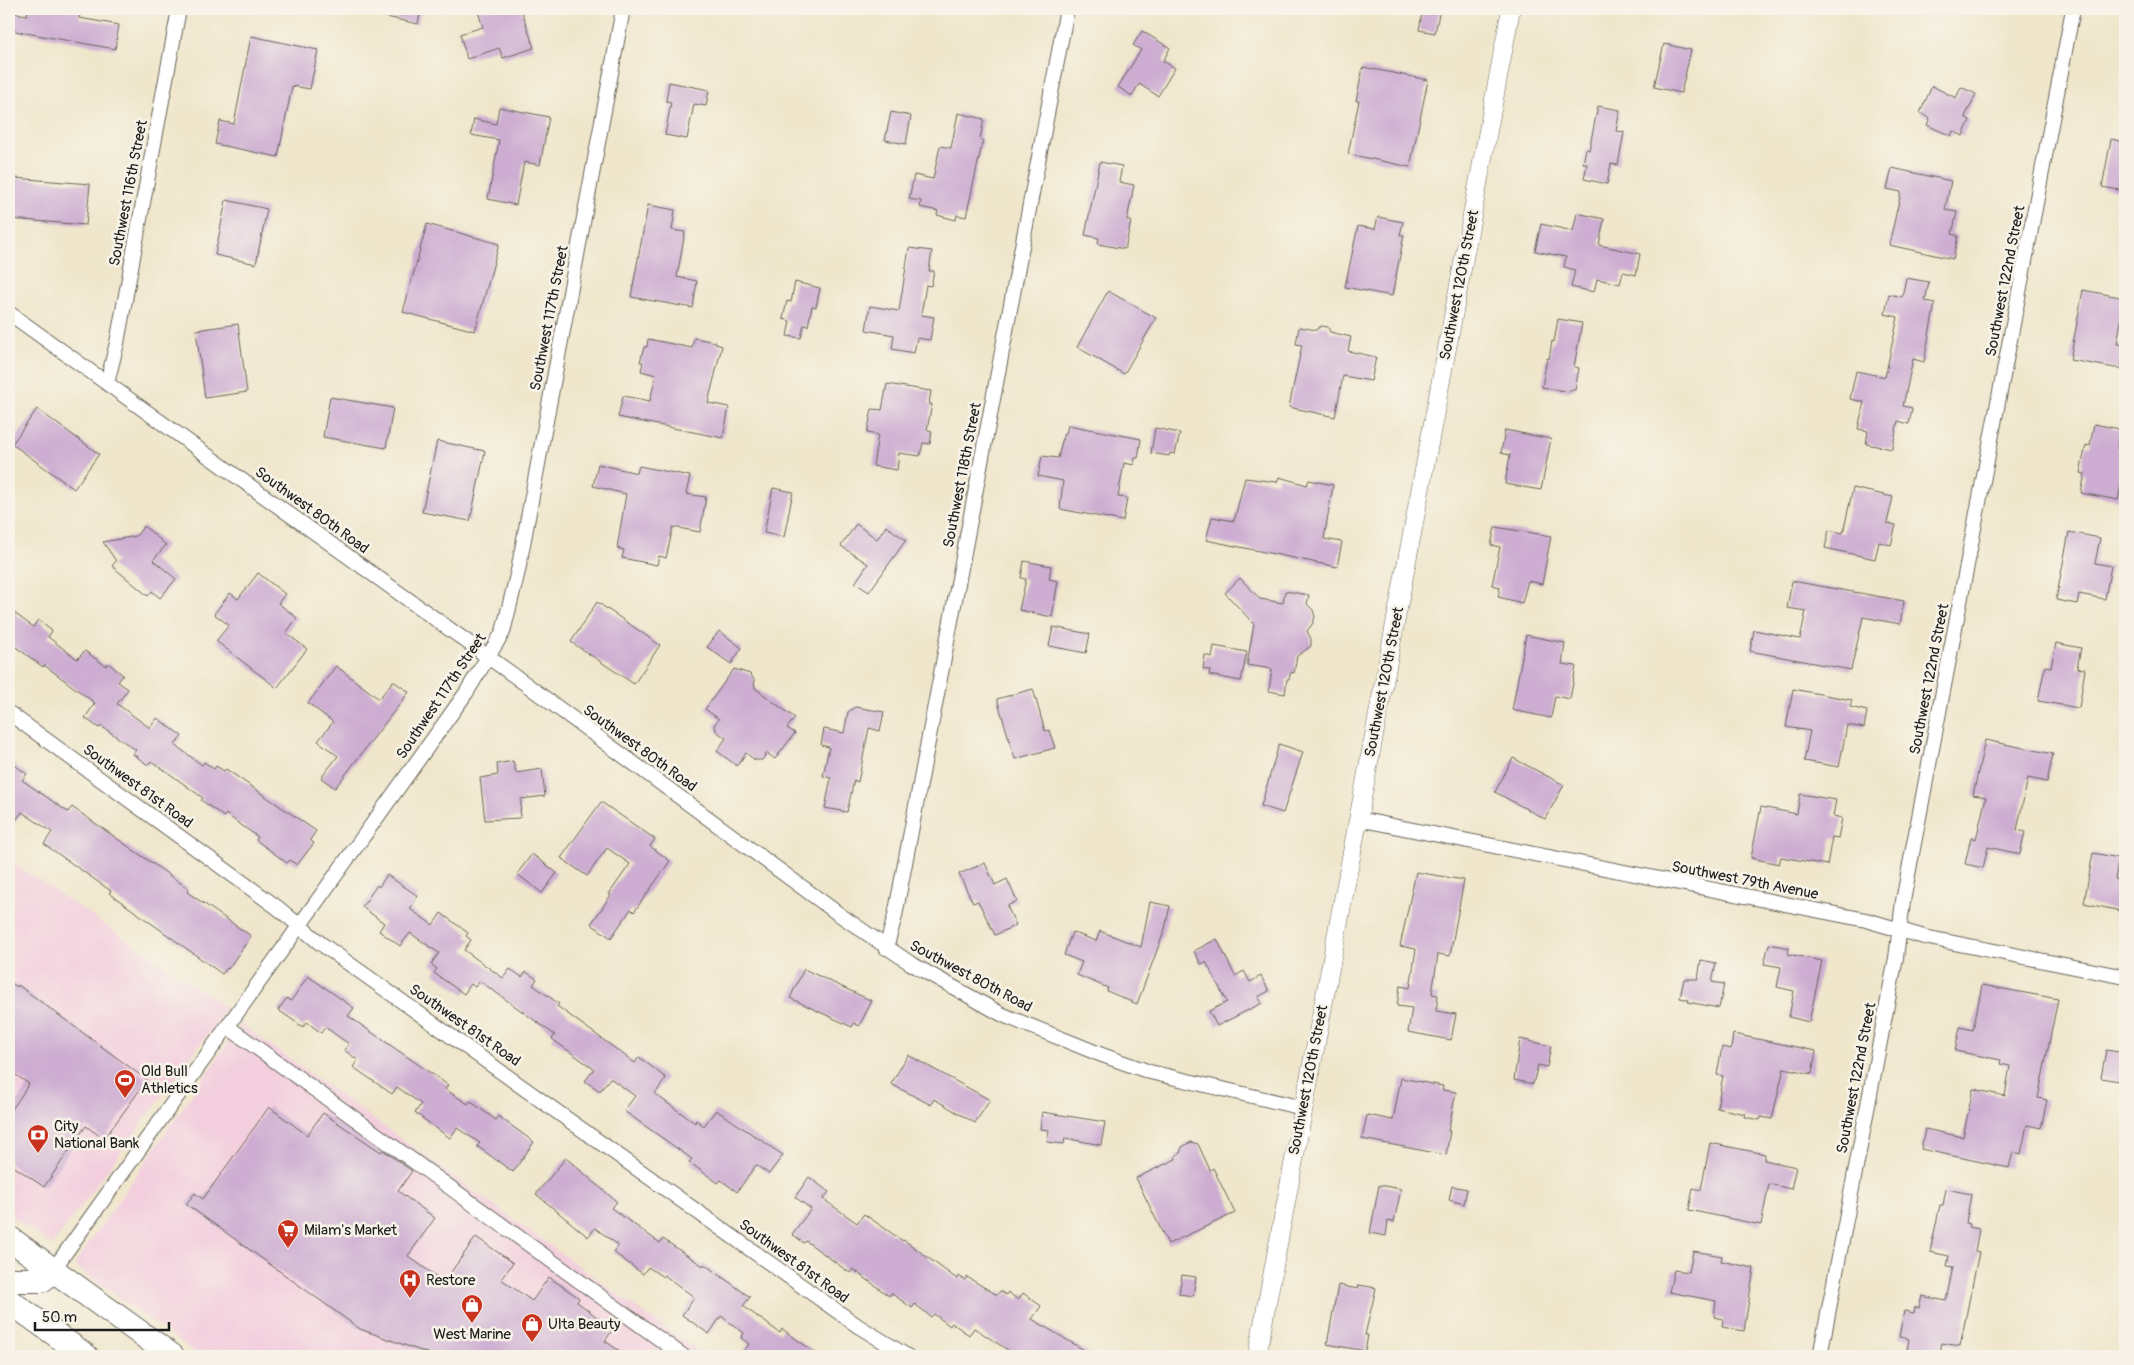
<svg xmlns="http://www.w3.org/2000/svg" width="2134" height="1365" viewBox="0 0 2134 1365" font-family="Pangolin,sans-serif">
	<style>
		.built { fill: #f3cfde }
		.building { fill: #cdadd2 }
		.lines { fill: none; stroke-linecap: round; stroke-linejoin: round }
		.minor-casing { stroke: #666359; stroke-width: 16 }
		.tertiary-casing { stroke: #666359; stroke-width: 19 }
		.trunk-casing { stroke: #666359; stroke-width: 26 }
		.minor { stroke: #fff; stroke-width: 14 }
		.tertiary { stroke: #fff; stroke-width: 18 }
		.trunk { stroke: #fff; stroke-width: 24 }
		.labels { text-anchor: middle; stroke-width: 5; stroke-linejoin: round; paint-order: stroke }
		.street-label { font-size: 15px; fill: #1c1c1c; stroke: #f7f3e8 }
		.poi-label { font-size: 15px; fill: #1c1c1c; stroke: #f7f3e8; text-anchor: start }
	</style>
	<rect width="100%" height="100%" fill="#f7f3e8"/>
	<filter id="ink" filterUnits="userSpaceOnUse"><feTurbulence type="fractalNoise" baseFrequency=".02" numOctaves="2"/><feDisplacementMap in="SourceGraphic" scale="10" xChannelSelector="R" yChannelSelector="G"/><feConvolveMatrix kernelMatrix="1 2 1 2 8 2 1 2 1" color-interpolation-filters="sRGB"/></filter>
	<filter id="wash" filterUnits="userSpaceOnUse"><feTurbulence type="fractalNoise" baseFrequency=".0096" numOctaves="4" result="noise"/><feDisplacementMap in="SourceGraphic" scale="20" xChannelSelector="R" yChannelSelector="G"/><feGaussianBlur stdDeviation="1.12" result="paint"/><feColorMatrix in="noise" values="0 0 0 0 0 0 0 0 0 0 0 0 0 0 0 0 0 1.4 0 .05"/><feComposite in="paint" operator="in"/></filter>
	<g filter="url(#wash)">
		<rect width="100%" height="100%" fill="#efe6cb"/>
		<g class="built">
			<path d="M9,860L227,1008L52,1245L9,1214Z"/>
			<path d="M241,1024L704,1356H200L74,1265Z"/>
		</g>
		<g id="blocks">
			<g class="building">
				<path d="M28,9H81L79,18L119,25L115,49L9,30V12L27,15Z"/>
				<path d="M378,9H421L418,24L377,15Z"/>
				<path d="M477,9H521L534,48L503,58L499,48L467,59L460,34L483,27Z"/>
				<path d="M1423,9H1440L1435,33L1419,30Z"/>
				<path d="M1142,31L1170,48L1163,61L1175,68L1158,96L1139,84L1132,96L1118,87L1141,50L1133,45Z"/>
				<path d="M251,36L318,50L310,89L292,86L278,157L215,144L220,121L234,124Z"/>
				<path d="M1664,44L1691,50L1681,93L1654,87Z"/>
				<path d="M1363,67L1428,80L1410,167L1348,154L1359,101H1356Z"/>
				<path d="M669,82L709,90L706,106L694,104L687,139L665,135L671,102L666,101Z"/>
				<path d="M1932,86L1956,98L1961,87L1976,94L1965,117L1970,120L1963,136L1953,131L1951,136L1927,125L1930,118L1920,113Z"/>
				<path d="M1598,106L1620,110L1616,131L1624,132L1618,165L1611,164L1607,184L1584,179L1587,164L1583,163L1586,149L1589,150Z"/>
				<path d="M499,107L549,117L540,165L524,162L516,205L488,199L499,140L471,135L474,119L496,124Z"/>
				<path d="M891,112L911,116L906,144L885,140Z"/>
				<path d="M958,113L984,119L980,139L983,140L966,217L957,215L956,220L937,215L938,211L920,207L921,201L909,199L914,175L933,179L940,146L951,148Z"/>
				<path d="M2111,139L2125,142V191L2102,187Z"/>
				<path d="M1100,162L1122,166L1119,182L1134,185L1127,220L1131,221L1125,249L1098,244L1099,238L1085,235Z"/>
				<path d="M1892,168L1951,181L1945,210L1957,212L1952,234L1958,236L1953,259L1889,245L1901,192L1887,189Z"/>
				<path d="M14,178L90,184L86,225L10,219Z"/>
				<path d="M226,200L267,209L256,264L215,255Z"/>
				<path d="M648,205L675,210L672,230L685,232L677,277L697,281L693,308L631,297Z"/>
				<path d="M1577,213L1604,219L1599,245L1640,254L1636,275L1623,272L1620,284L1597,279L1594,292L1571,287L1575,270L1564,267L1566,257L1535,251L1541,224L1573,231Z"/>
				<path d="M1378,217L1403,222L1400,235H1404L1392,296L1345,287L1358,226L1375,229Z"/>
				<path d="M427,224L499,244L475,331L403,312Z"/>
				<path d="M909,248L932,251L929,271H934L931,286L926,285L921,315L934,317L930,340L917,338L914,353L892,349L894,335L866,330L870,306L899,311Z"/>
				<path d="M1906,278L1929,282L1925,301L1935,303L1924,362L1913,359L1903,406L1912,408L1909,424L1898,421L1892,449L1866,444L1868,431L1858,429L1864,402L1850,399L1856,371L1885,377L1898,317L1885,314L1889,294L1902,297Z"/>
				<path d="M795,282L820,288L816,307L812,306L808,326L804,325L801,338L787,336L790,321L783,319L787,301L791,302Z"/>
				<path d="M2083,290L2125,298L2117,344L2125,345L2121,369L2070,360Z"/>
				<path d="M1108,291L1156,318L1124,374L1077,347Z"/>
				<path d="M1558,319L1582,323L1574,367L1579,368L1575,390H1570V392L1542,387L1547,358L1549,359L1552,341L1554,342Z"/>
				<path d="M238,324L247,392L205,398L196,330Z"/>
				<path d="M1321,326L1328,327L1330,332L1351,337L1348,351L1376,357L1371,381L1343,376L1335,417L1289,407L1302,345L1296,344L1299,327L1316,330Z"/>
				<path d="M694,338L716,342V344L722,346L708,403L729,407L723,438L618,417L623,396L650,401L656,375L641,371L643,362H640L644,347H647L648,339L692,348Z"/>
				<path d="M887,384L931,391L929,404H932L927,430L932,431L930,444L923,443L920,456L899,453L897,470L873,466L878,435L867,433L872,409L882,410Z"/>
				<path d="M330,397L393,408L386,448L323,437Z"/>
				<path d="M37,409L99,454L74,489L12,444Z"/>
				<path d="M2094,424L2120,429L2117,449L2125,450V466L2118,500L2081,493L2085,474L2080,473L2086,445L2090,446Z"/>
				<path d="M1068,425L1141,439L1138,458H1135L1134,465L1124,463L1118,497L1127,498L1123,521L1060,509L1063,481L1038,476L1042,456L1058,458L1064,433L1066,434Z"/>
				<path d="M1155,428L1180,433L1175,454L1170,453L1169,456L1151,453Z"/>
				<path d="M1505,430L1551,439L1541,490L1505,484L1510,455L1501,453Z"/>
				<path d="M437,441L485,451L470,521L422,512Z"/>
				<path d="M598,464L637,473L639,466L690,476L686,494L706,497L700,532L673,527L666,558L659,556L657,565L622,558L624,550L617,548L626,494L593,486Z"/>
				<path d="M1279,477L1307,485L1309,480L1333,485L1324,539L1342,542L1337,567L1206,540L1212,517L1234,521L1245,478L1277,482Z"/>
				<path d="M773,488L793,492L784,537L764,533Z"/>
				<path d="M1853,488L1893,497L1887,523L1896,525L1891,545L1879,542L1875,559L1825,548L1829,530L1843,533Z"/>
				<path d="M856,524L877,539L886,526L906,540L869,592L855,583L868,564L841,546Z"/>
				<path d="M144,526L166,545L153,560L176,579L160,598L152,591L148,596L112,566L116,561L103,542L136,536Z"/>
				<path d="M1495,527L1551,536L1542,584L1528,581L1522,603L1498,597L1500,587L1492,585L1500,547L1491,545Z"/>
				<path d="M2069,532L2100,538L2095,563L2111,566L2105,599L2079,594L2077,604L2056,600Z"/>
				<path d="M1024,561L1051,566L1049,579L1058,581L1052,617L1019,610L1026,579L1021,578Z"/>
				<path d="M258,573L285,594L278,603L297,618L286,633L307,649L277,688L216,641L229,625L214,614L230,593L238,599Z"/>
				<path d="M1240,578L1260,599L1283,603L1285,591L1309,595L1307,604L1313,610L1315,617L1313,623L1307,631L1311,639V646L1297,656L1294,673L1291,672L1289,679H1287L1285,694L1269,691L1272,669L1247,665L1254,624L1225,593Z"/>
				<path d="M1792,581L1904,601L1900,624L1863,617L1851,670L1750,651L1754,630L1800,639L1806,611L1787,608Z"/>
				<path d="M597,602L660,645L634,684L571,642Z"/>
				<path d="M9,609L33,627L38,620L52,631L48,637L77,659L85,651L106,666L108,663L123,675L118,682L128,689L117,704L150,728L157,718L182,736L175,745L202,765L204,762L214,769L216,766L224,771L226,769L316,831L310,840L314,843L297,865L290,860L287,863L256,840L258,837L234,820L226,814L224,817L201,800L203,798L170,774L151,761L148,765L133,754L136,750L101,726L99,728L85,718L95,703L44,665L43,667L9,642Z"/>
				<path d="M1053,627L1090,634L1086,653L1049,646Z"/>
				<path d="M719,631L742,648L731,664L707,647Z"/>
				<path d="M1526,635L1565,643L1562,664L1576,666L1570,699L1555,696L1551,718L1512,710Z"/>
				<path d="M2056,643L2081,648L2077,668L2085,669L2079,708L2038,701L2045,666L2051,667Z"/>
				<path d="M1214,646L1247,652L1241,681L1209,675L1210,670L1203,669L1205,655L1212,657Z"/>
				<path d="M336,666L379,699L393,681L409,692L335,788L321,778L338,756L318,741L333,722L308,703Z"/>
				<path d="M734,669L750,674L754,679L755,688L795,718L787,728L795,733L775,759L767,753L762,760H755L746,753L737,766L717,751L726,738L717,732L714,725L719,719L705,709Z"/>
				<path d="M1033,689L1045,731L1049,730L1055,748L1015,759L997,699Z"/>
				<path d="M1793,689L1852,700L1850,707L1867,711L1864,728L1847,725L1839,767L1804,761L1810,731L1786,727Z"/>
				<path d="M855,707L884,712L880,731L869,728L858,782L854,780L847,812L825,808L831,778L823,776L829,747L821,745L824,729L844,733L848,712Z"/>
				<path d="M1985,740L2053,754L2047,782L2028,778L2017,830L2025,832L2020,854L1988,847L1983,868L1965,864L1971,837L1976,839L1986,797L1973,795Z"/>
				<path d="M1279,744L1303,752L1283,813L1261,806Z"/>
				<path d="M1513,758L1564,785L1545,819L1495,792Z"/>
				<path d="M9,761L27,774L22,780L68,812L72,807L189,889L187,892L251,936L228,969L227,968L222,974L109,893L111,891L44,844L52,832L22,812L9,830Z"/>
				<path d="M513,761L516,773L542,769L545,796L521,799L520,818L485,820L480,778L498,775L497,764Z"/>
				<path d="M1800,794L1836,800L1833,816L1842,818L1838,838L1832,837L1827,865L1781,857L1779,864L1751,858L1761,807L1797,814Z"/>
				<path d="M601,802L655,839L650,846L670,861L634,912L631,909L611,938L591,924L611,895L609,894L630,864L607,848L587,876L561,858Z"/>
				<path d="M2093,853L2119,858L2115,879L2125,881V912L2084,903Z"/>
				<path d="M532,854L557,873L542,893L517,874Z"/>
				<path d="M985,863L995,885L1007,879L1017,901L1007,906L1016,925L995,935L978,901L973,903L959,874Z"/>
				<path d="M1416,872L1464,880L1450,956L1438,954L1432,994L1438,995L1436,1011L1456,1014L1451,1040L1408,1032L1412,1008L1397,1006L1400,986L1410,988L1416,949L1400,946Z"/>
				<path d="M387,875L418,896L410,909L433,925L441,913L468,933L466,936L471,940L464,950L503,978L510,969L522,977L526,972L537,979L533,985L559,1004L557,1006L635,1063L639,1057L666,1078L655,1094L695,1123L696,1120L704,1126L716,1110L783,1155L769,1174L756,1165L737,1192L721,1180L718,1183L689,1162L692,1159L624,1111L635,1096L610,1078L600,1091L585,1081L594,1069L552,1039L555,1035L480,981L475,987L471,984L464,994L434,973L437,969L431,964L439,953L410,933L400,946L379,931L384,923L362,907L377,885L379,887Z"/>
				<path d="M1150,902L1170,906L1165,929L1137,1004L1107,991L1108,988L1077,975L1082,962L1064,955L1072,932L1096,941L1100,931L1141,947Z"/>
				<path d="M1217,939L1235,976L1244,971L1250,982L1261,976L1269,991L1258,997L1262,1003L1217,1026L1209,1011L1227,1002L1206,962L1201,964L1194,951Z"/>
				<path d="M1769,944L1789,948L1788,954L1822,961L1809,1022L1789,1017L1794,991L1777,987L1781,967L1764,964Z"/>
				<path d="M1701,960L1716,963L1712,982L1724,984L1719,1008L1688,1002L1689,1000L1680,998L1684,979H1698Z"/>
				<path d="M804,969L872,1001L859,1026L854,1023L852,1027L790,998Z"/>
				<path d="M308,976L354,1008L348,1016L448,1085L445,1089L468,1104L470,1101L496,1120L498,1116L534,1142L513,1172L477,1146L480,1143L457,1128L450,1138L415,1113L421,1104L397,1087L392,1094L353,1067L358,1060L344,1050L349,1044L325,1027L321,1033L307,1022L303,1027L278,1010L287,998L291,1001Z"/>
				<path d="M9,981L17,987L18,985L147,1080L104,1139L86,1126L44,1187L9,1163V1114L29,1084L9,1070Z"/>
				<path d="M1982,985L2058,999L2038,1098L2047,1100L2041,1128L2027,1125L2021,1154L2013,1152L2009,1168L1921,1149L1925,1129L1963,1137L1973,1089L2005,1096L2010,1066L2000,1064L2001,1060L1955,1051L1960,1027L1973,1030Z"/>
				<path d="M1733,1034L1816,1051L1812,1074L1784,1068L1772,1119L1761,1117L1760,1120L1744,1117L1745,1114L1717,1108L1723,1076L1717,1075L1722,1047L1731,1049Z"/>
				<path d="M1520,1039L1551,1046L1547,1067L1538,1065L1533,1084L1514,1080Z"/>
				<path d="M2106,1050L2125,1053V1082L2101,1078Z"/>
				<path d="M908,1055L990,1100L975,1123L934,1099L931,1105L891,1084Z"/>
				<path d="M1401,1078L1443,1086L1442,1090L1456,1092L1448,1131H1450L1446,1155L1362,1139L1367,1115L1393,1120Z"/>
				<path d="M269,1107L307,1135L323,1113L381,1152L383,1150L412,1171L398,1191L435,1218L408,1256L444,1282L476,1237L513,1263L501,1279L532,1301L549,1277L579,1298L577,1302L613,1329L605,1341L627,1356H435L360,1329L186,1204L195,1193L203,1199Z"/>
				<path d="M1042,1112L1105,1122L1101,1145L1065,1138L1064,1144L1047,1142L1049,1130L1040,1129Z"/>
				<path d="M1191,1142L1198,1144L1210,1170L1213,1168L1235,1213L1168,1244L1136,1178L1176,1159L1175,1156L1180,1153L1182,1147Z"/>
				<path d="M1710,1143L1765,1154L1764,1160L1796,1167L1791,1189L1769,1184L1761,1225L1689,1210L1693,1188L1701,1190Z"/>
				<path d="M566,1158L617,1202L611,1208L660,1243L663,1239L703,1266L704,1264L750,1297L743,1306L780,1333L782,1329L820,1356H740L749,1344L741,1338L744,1333L721,1316L709,1334L682,1315L694,1297L664,1275L663,1277L648,1267L643,1274L613,1252L618,1245L595,1228L588,1237L536,1194Z"/>
				<path d="M809,1177L829,1192L823,1199L857,1223L864,1214L903,1241L904,1240L957,1279L959,1276L965,1280L967,1277L997,1295L1000,1291L1006,1295L1008,1292L1018,1300L1023,1293L1041,1306L1032,1319L1094,1356H1017L974,1328L969,1335L952,1323L950,1326L934,1314L931,1317L915,1304L912,1308L891,1293L889,1296L853,1269L850,1273L806,1241L804,1243L792,1234L811,1209L795,1197Z"/>
				<path d="M1379,1185L1401,1189L1394,1222L1388,1221L1386,1236L1370,1233Z"/>
				<path d="M1452,1186L1467,1189L1464,1204L1449,1200Z"/>
				<path d="M1946,1189L1971,1194L1966,1223L1970,1224L1969,1227L1979,1229L1975,1251L1979,1252L1960,1346L1942,1343L1939,1356H1906L1909,1339L1899,1337L1904,1311L1914,1313L1915,1307L1919,1308L1922,1296L1946,1301L1953,1267L1947,1266L1949,1256L1930,1252L1940,1205H1943Z"/>
				<path d="M1693,1251L1722,1256L1721,1261L1754,1268L1744,1331L1722,1327L1723,1319L1714,1317L1716,1301L1669,1292L1674,1270L1689,1272Z"/>
				<path d="M1182,1275L1196,1277L1193,1296L1179,1294Z"/>
				<path d="M1338,1285L1358,1289L1359,1285L1376,1288L1365,1335H1368L1365,1351L1327,1344Z"/>
			</g>
		</g>
	</g>
	<g filter="url(#ink)">
		<use href="#blocks" fill-opacity="0" stroke="#666359" stroke-width="1"/>
		<g class="lines">
			<g class="minor-casing">
				<g id="minor">
					<path d="M9,313L512,674L840,915L910,963L1003,1015L1102,1055L1150,1072L1303,1108"/>
					<path d="M107,383L117,343L179,9"/>
					<path d="M9,713L278,908L320,943L858,1326L907,1356"/>
					<path d="M1358,819L1866,920L1924,937L2125,977"/>
					<path d="M886,948L895,916L1067,9"/>
					<path d="M228,1027L683,1356"/>
					<path d="M53,1270L466,693L503,632L518,571L623,9"/>
					<path d="M1820,1356L1896,958L1903,901L2073,9"/>
				</g>
			</g>
			<g class="tertiary-casing">
				<path id="tertiary" d="M1257,1356L1511,9"/>
			</g>
			<g class="trunk-casing">
				<g id="trunk">
					<path d="M9,1238L172,1356"/>
					<path d="M9,1280H42L53,1270"/>
					<path d="M9,1301L86,1356"/>
				</g>
			</g>
			<use href="#minor" class="minor"/>
			<use href="#tertiary" class="tertiary"/>
			<use href="#trunk" class="trunk"/>
		</g>
	</g>
	<defs>
		<g id="stadium-pin" transform="scale(1.125)"><path d="M0 17L-7.5 6A9.5 9.5 0 1 1 7.5 6Z" fill="#c8321e" stroke="#f7f3e8"/><path d="M0-5a6.5 5 0 1 0 0 10a6.5 5 0 1 0 0-10ZM-3.5-1.8h7v3.6h-7Z" fill="#fff"/></g>
		<g id="bank-pin" transform="scale(1.125)"><path d="M0 17L-7.5 6A9.5 9.5 0 1 1 7.5 6Z" fill="#c8321e" stroke="#f7f3e8"/><path d="M-6-4H6V4H-6ZM0-2.3a2.3 2.3 0 1 0 0 4.6a2.3 2.3 0 1 0 0-4.6Z" fill="#fff"/></g>
		<g id="supermarket-pin" transform="scale(1.125)"><path d="M0 17L-7.5 6A9.5 9.5 0 1 1 7.5 6Z" fill="#c8321e" stroke="#f7f3e8"/><path d="M-6-5.5h2.5l.6 2H6L4.5 2H-2.5L-4.4-4H-6ZM-1.5 3.2a1.3 1.3 0 1 0 .1 0ZM3 3.2a1.3 1.3 0 1 0 .1 0Z" fill="#fff"/></g>
		<g id="hospital-pin" transform="scale(1.125)"><path d="M0 17L-7.5 6A9.5 9.5 0 1 1 7.5 6Z" fill="#c8321e" stroke="#f7f3e8"/><path d="M-5-5h3v3.5h4V-5h3V5h-3V1.5h-4V5h-3Z" fill="#fff"/></g>
		<g id="shop-pin" transform="scale(1.125)"><path d="M0 17L-7.5 6A9.5 9.5 0 1 1 7.5 6Z" fill="#c8321e" stroke="#f7f3e8"/><path d="M-5-2.5h2.3a2.7 3.5 0 0 1 5.4 0H5L5.5 6h-11ZM-1.5-2.5h3a1.5 2.3 0 0 0-3 0Z" fill="#fff"/></g>
	</defs>
	<g fill-rule="evenodd">
		<use href="#stadium-pin" x="125" y="1080"/>
		<use href="#bank-pin" x="38" y="1135"/>
		<use href="#supermarket-pin" x="288" y="1230"/>
		<use href="#hospital-pin" x="410" y="1280"/>
		<use href="#shop-pin" x="472" y="1305"/>
		<use href="#shop-pin" x="532" y="1324"/>
	</g>
	<g class="labels">
		<g class="street-label">
			<text transform="translate(128 193) rotate(-79)" y="5">Southwest 116th Street</text>
			<text transform="translate(2005 281) rotate(-79)" y="5">Southwest 122nd Street</text>
			<text transform="translate(1459 285) rotate(-79)" y="5">Southwest 120th Street</text>
			<text transform="translate(549 318) rotate(-79)" y="5">Southwest 117th Street</text>
			<text transform="translate(962 475) rotate(-79)" y="5">Southwest 118th Street</text>
			<text transform="translate(312 510) rotate(36)" y="5">Southwest 80th Road</text>
			<text transform="translate(1929 679) rotate(-79)" y="5">Southwest 122nd Street</text>
			<text transform="translate(1384 682) rotate(-79)" y="5">Southwest 120th Street</text>
			<text transform="translate(441 696) rotate(-56)" y="5">Southwest 117th Street</text>
			<text transform="translate(640 748) rotate(36)" y="5">Southwest 80th Road</text>
			<text transform="translate(138 786) rotate(36)" y="5">Southwest 81st Road</text>
			<text transform="translate(1745 880) rotate(11)" y="5">Southwest 79th Avenue</text>
			<text transform="translate(971 976) rotate(28)" y="5">Southwest 80th Road</text>
			<text transform="translate(465 1025) rotate(35)" y="5">Southwest 81st Road</text>
			<text transform="translate(1856 1078) rotate(-79)" y="5">Southwest 122nd Street</text>
			<text transform="translate(1308 1080) rotate(-79)" y="5">Southwest 120th Street</text>
			<text transform="translate(794 1261) rotate(36)" y="5">Southwest 81st Road</text>
		</g>
		<g class="poi-label">
			<text x="141" y="1076">Old Bull<tspan x="141" dy="17">Athletics</tspan></text>
			<text x="54" y="1131">City<tspan x="54" dy="17">National Bank</tspan></text>
			<text x="304" y="1235">Milam's Market</text>
			<text x="426" y="1285">Restore</text>
			<text x="548" y="1329">Ulta Beauty</text>
			<text x="472" y="1339" text-anchor="middle">West Marine</text>
		</g>
	</g>
	<rect width="2134" height="1365" fill="none" stroke="#f7f3e8" stroke-width="30"/>
	<path d="M35 1322v8h134v-8" fill="none" stroke="#1c1c1c" stroke-width="2.5"/>
	<text x="42" y="1322" font-size="15" fill="#1c1c1c" stroke="#f7f3e8" stroke-width="4" paint-order="stroke">50 m</text>
</svg>
